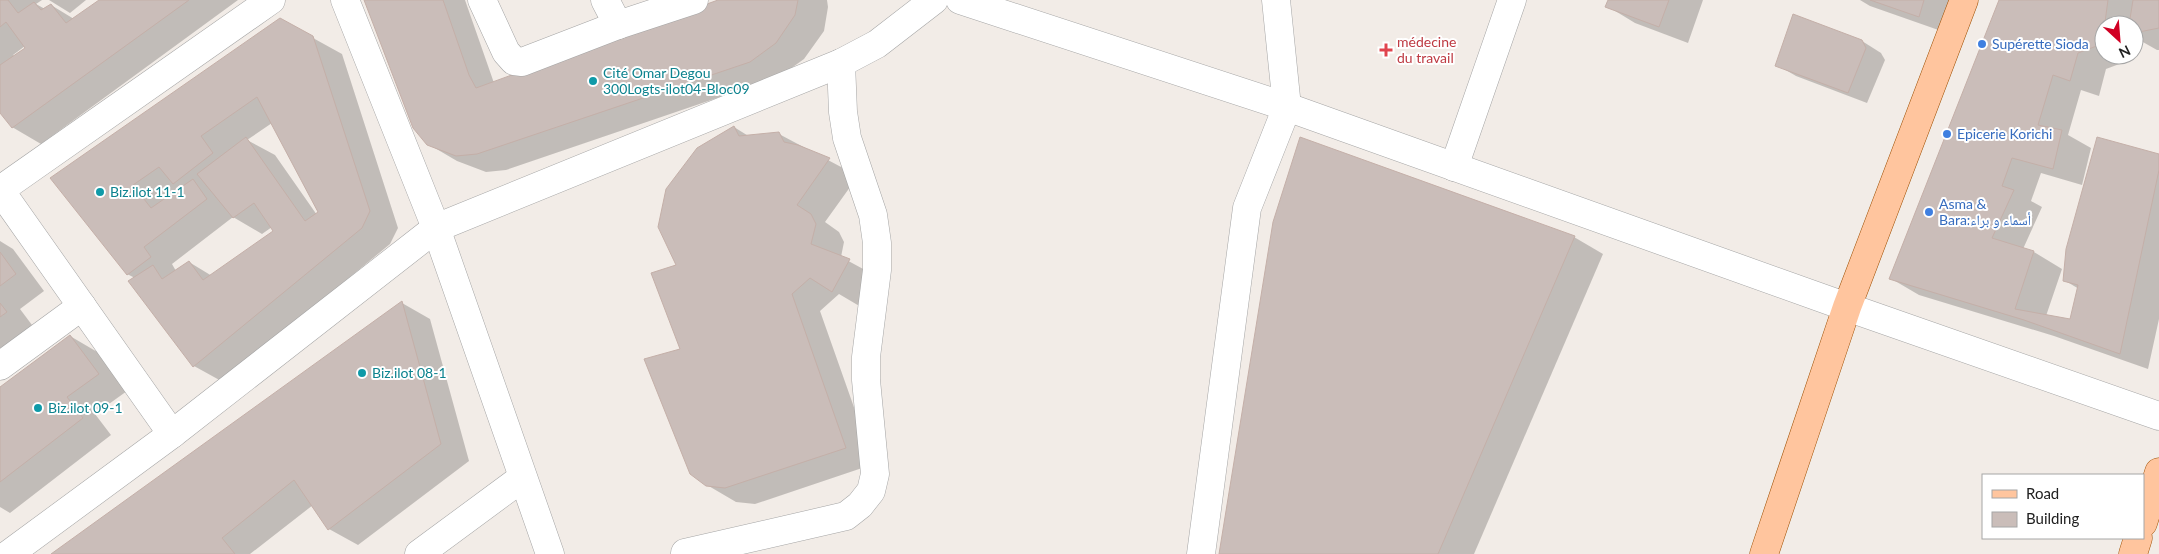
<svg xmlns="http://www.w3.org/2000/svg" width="2159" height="554" viewBox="0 0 2159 554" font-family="Lato,'Noto Naskh Arabic',sans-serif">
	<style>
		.shadow { fill: #0003; fill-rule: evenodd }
		.building { fill: #cabdb9; stroke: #c4afa8 }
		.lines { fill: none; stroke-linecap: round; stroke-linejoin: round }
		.minor-casing { stroke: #a5a5a5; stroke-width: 29 }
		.major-casing { stroke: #9d4e00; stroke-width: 29 }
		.minor { stroke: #fff; stroke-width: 28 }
		.major { stroke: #ffc59e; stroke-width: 28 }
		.shop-dot { fill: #3f7fe0; stroke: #fff; stroke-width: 2 }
		.health-dot { fill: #e0444e; stroke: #fff; stroke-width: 2 }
		.culture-dot { fill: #0f9aa8; stroke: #fff; stroke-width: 2 }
		.labels { text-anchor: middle; stroke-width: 4; stroke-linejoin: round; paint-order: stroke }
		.health-label { font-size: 14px; fill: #be3a42; stroke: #fff; text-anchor: start }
		.shop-label { font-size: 14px; fill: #366cbe; stroke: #fff; text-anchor: start }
		.culture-label { font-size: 14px; fill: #0d838f; stroke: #fff; text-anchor: start }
	</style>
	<rect width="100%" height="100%" fill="#f2ece7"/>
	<g class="shadow">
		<path d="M0,0H42L36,4L45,9L51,5L74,19L101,0H238L41,144L12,127L0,111ZM25,46L26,48L14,56L13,55Z"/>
		<path d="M49,0H86L70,13Z"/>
		<path d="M365,0H465L494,83L719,0H827L828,7L824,31L804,59L779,77L506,170L486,172L457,161L428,144Z"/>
		<path d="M1609,0H1703L1688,43L1635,23L1607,6Z"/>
		<path d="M1860,0H1958L1947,33L1870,6Z"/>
		<path d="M2000,0H2159V50H2157L2134,37V25H2104V55H2131L2130,60L2106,69L2099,96L2081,90L2068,135L2091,148L2082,185L2041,173L2031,201L2042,207L2023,249L2034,252L2062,269L2046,316L2071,320L2079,289L2064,280L2159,155V319L2148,369L2054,336L1919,295L1890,278Z"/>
		<path d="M313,38L342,54L398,228L390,244L223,382L194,366L135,278L127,274L52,178ZM272,123L319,213L317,215L275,155L247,140ZM233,217L262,234L272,227L275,231L212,276L189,262L176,271L172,264Z"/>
		<path d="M1862,41L1881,53L1885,60L1867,103L1796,76L1777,65Z"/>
		<path d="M734,127L750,137L779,134L858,176L825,222L839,232L844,242L841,257L878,277L861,307L839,294L820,311L874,464L755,504L736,502L707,485L681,350L678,265Z"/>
		<path d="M1574,237L1603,254L1474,554H1220Z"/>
		<path d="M0,241L13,249L44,291L20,309L35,329L0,354Z"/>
		<path d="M402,303L430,319L469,461L358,545L329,529L313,505L250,554H53Z"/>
		<path d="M70,336L99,353L127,391L95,414L111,435L10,513L0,507V389Z"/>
	</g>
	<g class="building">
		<path d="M0,0H8L18,13L34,2L41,10L51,4L66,23L99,0H189L12,128L0,113V65L25,48L6,22L0,27Z"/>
		<path d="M364,0H443L469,75L476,88L718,0H798L795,15L776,43L750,62L477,154L456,156L427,145L413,128Z"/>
		<path d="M1608,0H1669L1659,27L1605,7Z"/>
		<path d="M1870,0H1924L1919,17Z"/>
		<path d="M1999,0H2108L2102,44L2078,53L2070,81L2053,75L2038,125L2062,130L2053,169L2012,158L2002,186L2014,190L1992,238L2034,251L2015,309L2070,319L2078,285L2063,281L2066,249L2097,137L2159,154V170L2120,354L2024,320L1889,279Z"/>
		<path d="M2133,0H2159V28L2134,33V25H2129Z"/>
		<path d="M1793,14L1862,40L1866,48L1848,93L1775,66Z"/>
		<path d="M280,18L313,36L370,211L362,228L193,367L128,281L153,265L162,279L189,261L203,280L273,231L254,203L233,218L197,174L246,137L305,221L318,212L257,97L201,136L213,153L173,184L159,167L133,185L151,208L193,179L207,199L144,247L151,257L127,275L50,178Z"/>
		<path d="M734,126L739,136L779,132L784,142L798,145L830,158L797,205L811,214L816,224L811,244L850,259L832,292L810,278L792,294L846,448L725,488L706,486L690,474L644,359L680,349L651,273L676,265L658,227L666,189L697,148Z"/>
		<path d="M1300,137L1575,236L1438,554H1219L1273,222Z"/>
		<path d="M0,252L16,274L0,286Z"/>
		<path d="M402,301L441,444L328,530L294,480L222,538L235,554H51Z"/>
		<path d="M0,303L7,312L0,317Z"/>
		<path d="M70,335L99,374L67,397L83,418L0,482V387Z"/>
	</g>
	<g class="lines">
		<g class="minor-casing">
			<g id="minor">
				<path d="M345,0L436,228L550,554"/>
				<path d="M482,0L506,52L514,61L522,62L618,25L694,0"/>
				<path d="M605,0L618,25"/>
				<path d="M960,0L1287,107L1847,307L2159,416"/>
				<path d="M1454,167L1512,0"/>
				<path d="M0,190L271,0"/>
				<path d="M0,190L172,434"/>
				<path d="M0,366L82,306"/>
				<path d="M685,553L846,516L860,505L871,491L875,474L866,380V357L877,270V243L873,215L847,138L843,112L841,63"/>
				<path d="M9,554L172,434L436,228L841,63L877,44L934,0"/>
				<path d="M419,554L522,478"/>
				<path d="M1201,554L1247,208L1287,107L1276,0"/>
			</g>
		</g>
		<g class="major-casing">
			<g id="major">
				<path d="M2143,523L2159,472"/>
				<path d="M1764,554L1847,307L1964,0"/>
				<path d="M2133,554L2138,538"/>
			</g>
		</g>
		<use href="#minor" class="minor"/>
		<use href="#major" class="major"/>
	</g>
	<g class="shop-dot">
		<circle cx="1982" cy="44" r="5"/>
		<circle cx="1947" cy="134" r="5"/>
		<circle cx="1929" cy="212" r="5"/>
	</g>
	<path class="health-dot" d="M1383.5 42.5h5v5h5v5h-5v5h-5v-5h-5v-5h5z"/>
	<g class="culture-dot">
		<circle cx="593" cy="81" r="5"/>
		<circle cx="100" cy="192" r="5"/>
		<circle cx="362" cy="373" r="5"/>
		<circle cx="38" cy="408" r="5"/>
	</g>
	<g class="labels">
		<g class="health-label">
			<text x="1397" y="47">médecine<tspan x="1397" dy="16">du travail</tspan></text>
		</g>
		<g class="shop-label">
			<text x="1992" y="49">Supérette Sioda</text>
			<text x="1957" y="139">Epicerie Korichi</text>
			<text x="1939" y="209">Asma &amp;<tspan x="1939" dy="16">Bara:أسماء و براء</tspan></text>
		</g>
		<g class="culture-label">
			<text x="603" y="78">Cité Omar Degou<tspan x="603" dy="16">300Logts-ilot04-Bloc09</tspan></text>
			<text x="110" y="197">Biz.ilot 11-1</text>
			<text x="372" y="378">Biz.ilot 08-1</text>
			<text x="48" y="413">Biz.ilot 09-1</text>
		</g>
	</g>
	<rect x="1982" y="474" width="162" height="65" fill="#ffffff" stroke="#a6a6a6"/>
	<rect x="1992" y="490" width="25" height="8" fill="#ffc59e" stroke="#a6a6a6"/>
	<text x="2026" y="499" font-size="15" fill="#212121">Road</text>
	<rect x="1992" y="512" width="25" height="15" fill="#cabdb9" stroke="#a6a6a6"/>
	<text x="2026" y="524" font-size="15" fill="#212121">Building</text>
	<g transform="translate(2119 40) rotate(154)"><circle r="24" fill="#ffffff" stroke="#a6a6a6"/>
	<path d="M0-4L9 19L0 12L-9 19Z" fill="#d10024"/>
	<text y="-8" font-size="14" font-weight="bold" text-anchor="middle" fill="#212121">N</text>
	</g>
</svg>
